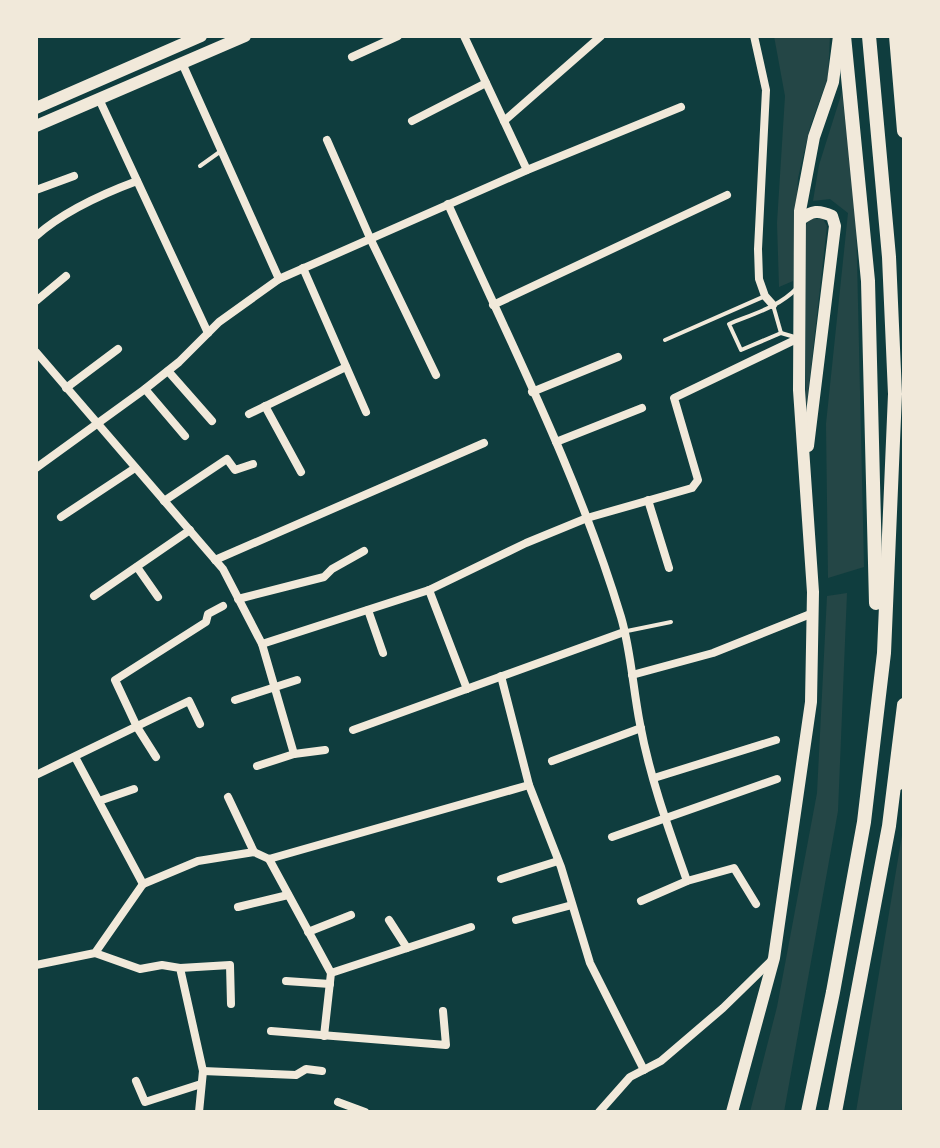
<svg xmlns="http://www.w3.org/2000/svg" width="940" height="1148" viewBox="0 0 940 1148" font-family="'Zilla Slab',serif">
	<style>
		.green { fill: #244646 }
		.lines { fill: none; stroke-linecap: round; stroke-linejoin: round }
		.service { stroke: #f1e9da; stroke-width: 4 }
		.minor { stroke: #f1e9da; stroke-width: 8 }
		.tertiary { stroke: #f1e9da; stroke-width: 10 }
		.secondary { stroke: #f1e9da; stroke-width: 12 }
		.trunk { stroke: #f1e9da; stroke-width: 14 }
	</style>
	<rect width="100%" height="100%" fill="#0f3d3e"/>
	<g class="green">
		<path d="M774,36H830L828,77L810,127L798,178L793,281L779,287L777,223L785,96Z"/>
		<path d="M842,92L856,216L864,567L828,578L826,424L848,213L830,199L813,201L819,165Z"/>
		<path d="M808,219H823L827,226L806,412L805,229Z"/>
		<path d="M847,593L838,811L784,1112H750L777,1007L817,793L827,596Z"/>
		<path d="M904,823V1088L901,1112H856Z"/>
	</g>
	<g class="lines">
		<g class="service">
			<path d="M200,166L221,151"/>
			<path d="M797,288C779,307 753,314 729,324L741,350L781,333L798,338"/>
			<path d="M773,305L781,333"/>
			<path d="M665,340L765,296"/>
			<path d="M627,631L671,622"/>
		</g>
		<g class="minor">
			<path d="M464,36L527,170"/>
			<path d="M754,36L766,90L758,249L759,279L765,296L773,305"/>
			<path d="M352,57L398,36"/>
			<path d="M182,63L279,279"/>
			<path d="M99,99L208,333"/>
			<path d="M412,121L486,83"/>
			<path d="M504,121L601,36"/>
			<path d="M327,140L370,238L436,375"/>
			<path d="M36,190L74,176"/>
			<path d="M448,204C509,340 578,474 621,617C631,651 633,689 640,724C650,778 669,830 687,881"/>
			<path d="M36,236C64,211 102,194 137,181"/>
			<path d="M303,268L366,412"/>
			<path d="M36,301L66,276"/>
			<path d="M493,305L727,195"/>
			<path d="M36,352L223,569L262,644L294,754"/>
			<path d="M168,371L212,421"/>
			<path d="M66,388L118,349"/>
			<path d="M145,389L185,436"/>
			<path d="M532,392L618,357"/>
			<path d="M265,406L301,472"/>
			<path d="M249,414L346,367"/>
			<path d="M556,442L642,408"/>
			<path d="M36,468L145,389L179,362L219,322L279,279L527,170L681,107"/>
			<path d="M648,500L669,568"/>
			<path d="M164,501L227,459L235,470L253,464"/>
			<path d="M61,517L135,468"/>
			<path d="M215,560L484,443"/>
			<path d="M137,567L158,597"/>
			<path d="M429,590L467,689"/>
			<path d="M94,596L190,530"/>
			<path d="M238,599L324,577L332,569L364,551"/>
			<path d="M368,610L383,653"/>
			<path d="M262,644L429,590L526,543L587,518L692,488L698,480L674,398L799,338"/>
			<path d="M632,675L713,653L813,613"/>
			<path d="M501,676L529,785L561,867L590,963L644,1070"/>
			<path d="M235,700L297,680"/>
			<path d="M353,730L624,632"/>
			<path d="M75,757L143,884"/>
			<path d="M156,757L137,727L115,680L206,622L208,614L223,606"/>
			<path d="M552,761L641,728"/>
			<path d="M257,766L294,754L325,750"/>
			<path d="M36,775L189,701L200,724"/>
			<path d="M654,778L776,740"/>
			<path d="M228,797L254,852"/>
			<path d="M99,801L134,789"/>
			<path d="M612,837L777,779"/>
			<path d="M269,859L331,973L324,1036"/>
			<path d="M501,879L558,861"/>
			<path d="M143,884L198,861L254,852L269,859L529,785"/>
			<path d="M641,901L687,881L734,868L756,904"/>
			<path d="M238,907L288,895"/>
			<path d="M389,920L407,948"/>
			<path d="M516,920L572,905"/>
			<path d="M308,932L351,915"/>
			<path d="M95,953L140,969L162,965L180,968L203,1071L199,1112"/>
			<path d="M36,965L95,953L143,884"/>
			<path d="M180,968L230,965L231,1004"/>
			<path d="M331,973L471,927"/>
			<path d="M286,981L330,984"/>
			<path d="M271,1031L446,1045L443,1011"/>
			<path d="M203,1071L296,1075L306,1069L322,1071"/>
			<path d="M136,1081L145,1102L201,1084"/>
			<path d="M338,1102L365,1112"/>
			<path d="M599,1112L630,1077L661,1061L723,1008L773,959"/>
		</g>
		<path class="tertiary" d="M899,785L904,768"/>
		<g class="secondary">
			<path d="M36,108L201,36"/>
			<path d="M36,126L245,36"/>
			<path d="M800,220C812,210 819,210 832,216L835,226L808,446"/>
			<path d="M732,1112L774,958L811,702L813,592L799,390L800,211L814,137L833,82L839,36"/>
		</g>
		<g class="trunk">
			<path d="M844,36L868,281L876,603"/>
			<path d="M896,36L904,131"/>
			<path d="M808,1112L833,992L864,822L884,653L895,394L889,257L869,36"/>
			<path d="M835,1112L889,826L904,705"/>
		</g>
	</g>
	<rect width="940" height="1148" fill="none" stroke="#f1e9da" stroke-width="76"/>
</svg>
